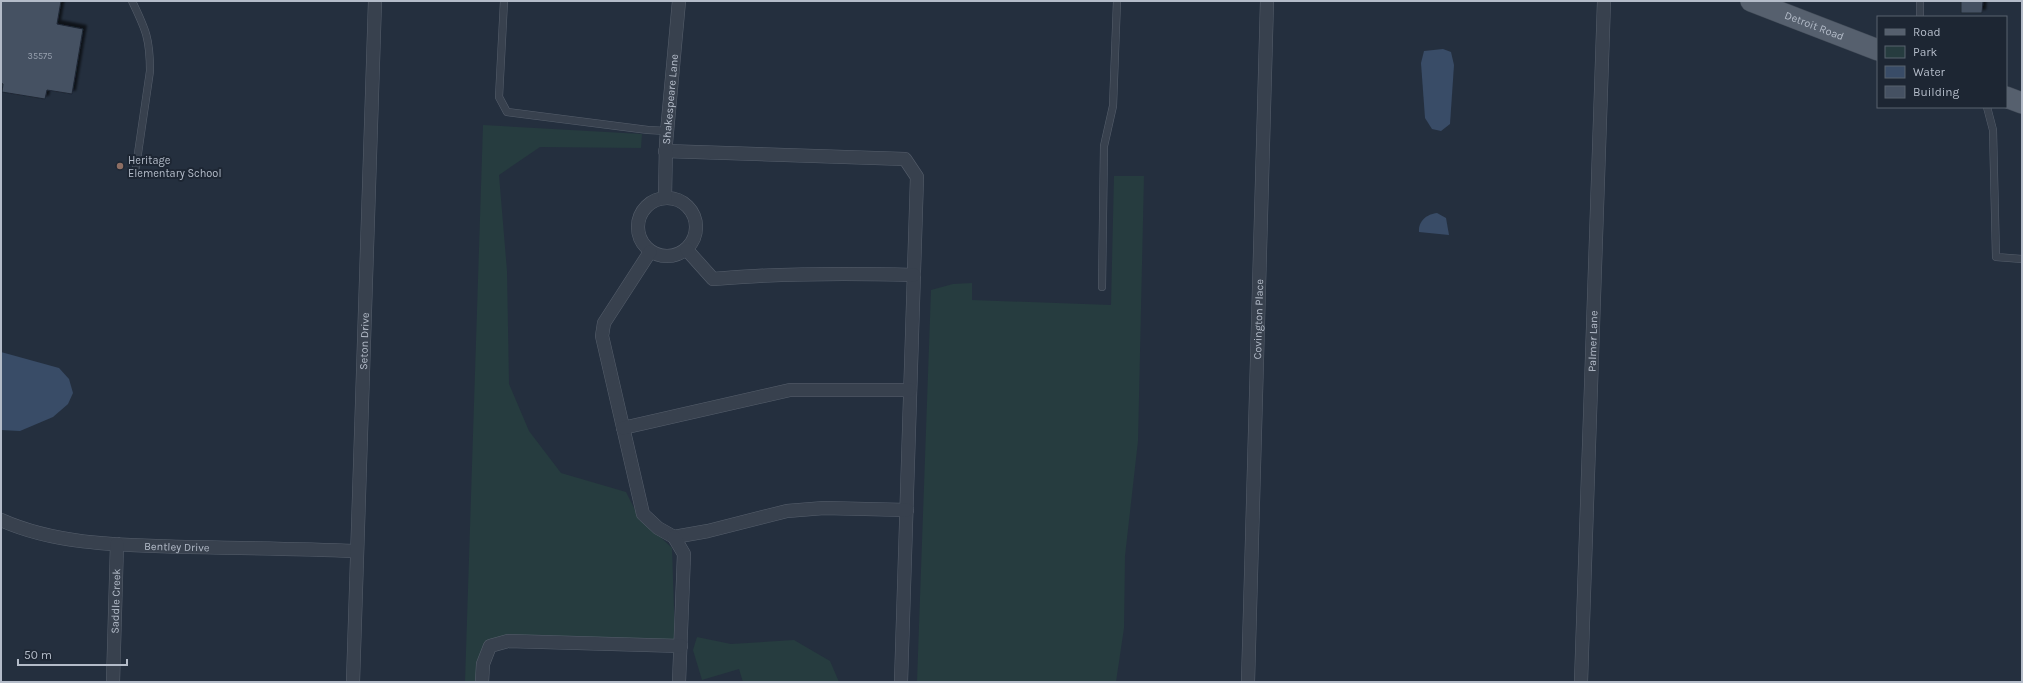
<svg xmlns="http://www.w3.org/2000/svg" width="2023" height="683" viewBox="0 0 2023 683" font-family="Karla,sans-serif">
	<style>
		.green { fill: #263c3f }
		.water { fill: #394c67 }
		.building { fill: #455162; stroke: #1f2835; filter: url(#shadow) }
		.lines { fill: none; stroke-linecap: round; stroke-linejoin: round }
		.lane-casing { stroke: #565f6c; stroke-width: 8 }
		.street-casing { stroke: #565f6c; stroke-width: 14 }
		.primary-casing { stroke: #414a57; stroke-width: 22 }
		.lane { stroke: #38414e; stroke-width: 7 }
		.street { stroke: #38414e; stroke-width: 13 }
		.primary { stroke: #56606e; stroke-width: 21 }
		.education-dot { fill: #8d6e63; stroke: #1d2633; stroke-width: 1.5 }
		.labels { text-anchor: middle; stroke-width: 4; stroke-linejoin: round; paint-order: stroke }
		.number-label { font-size: 9px; fill: #98a1af }
		.street-label { font-size: 11px; fill: #b4bcc9; stroke: #1d2633 }
		.poi-label { font-size: 11px; fill: #b4bcc9; stroke: #1d2633; text-anchor: start }
	</style>
	<defs>
		<filter id="shadow"><feDropShadow dx="3.5" dy="-3.5" stdDeviation="1" flood-color="#0009"/></filter>
	</defs>
	<rect width="100%" height="100%" fill="#242f3e"/>
	<g class="green">
		<path d="M483,125L642,134L641,148L540,147L499,175L507,271L509,384L529,431L561,473L626,492L638,516L672,548L675,641L488,640L478,682H465Z"/>
		<path d="M1114,176H1144L1138,441L1125,556L1124,628L1116,682H917L931,290L953,284L972,283V300L1111,305Z"/>
		<path d="M697,637L731,644L794,640L830,661L839,682H743L739,669L702,680L693,650Z"/>
	</g>
	<g class="water">
		<path d="M1443,49L1451,52L1454,65L1450,124L1441,131L1432,129L1425,118L1421,63L1424,51Z"/>
		<path d="M1437,213L1446,218L1449,235L1419,232C1418,221 1427,214 1437,213Z"/>
		<path d="M1,352L59,368L69,379L73,393L68,404L53,417L20,431L1,430Z"/>
	</g>
	<g class="building">
		<path d="M1,1H61L57,24L83,29L72,94L47,90L45,99L2,92L3,84L1,83Z"/>
		<path d="M1961,1H1983L1982,13H1961Z"/>
	</g>
	<g class="lines">
		<g class="lane-casing">
			<g id="lane">
				<path d="M132,1C146,30 150,39 150,71L136,167"/>
				<path d="M504,1L499,97L507,112L648,130L667,131"/>
				<path d="M1920,17V1"/>
				<path d="M1987,107L1993,130L1996,257L2022,259"/>
				<path d="M1102,287L1104,146L1113,106L1117,1"/>
			</g>
		</g>
		<g class="street-casing">
			<g id="street">
				<path d="M665,151L905,159L917,177L901,682"/>
				<circle cx="667" cy="227" r="29"/>
				<path id="s1" d="M665,198L666,143L679,1"/>
				<path d="M687,250L713,279C781,273 846,273 914,275"/>
				<path d="M650,252L604,323L602,336L643,514L658,528L674,537L708,531L787,511L824,508L907,510"/>
				<path d="M623,428L790,390H910"/>
				<path id="s2" d="M1,520C59,546 126,545 189,547C245,548 300,549 356,551"/>
				<path d="M674,537L684,554L679,682"/>
				<path id="s3" d="M113,682L117,544"/>
				<path id="s4" d="M353,682L375,1"/>
				<path d="M482,682L483,664L490,646L508,641L681,646"/>
				<path id="s5" d="M1248,682L1267,1"/>
				<path id="s6" d="M1581,682L1604,1"/>
			</g>
		</g>
		<g class="primary-casing">
			<g id="primary">
				<path id="s7" d="M1751,1L1878,50"/>
				<path d="M2006,97L2022,103"/>
			</g>
		</g>
		<use href="#lane" class="lane"/>
		<use href="#street" class="street"/>
		<use href="#primary" class="primary"/>
	</g>
	<circle class="education-dot" cx="120" cy="166" r="4"/>
	<g class="labels">
		<g class="number-label">
			<text x="40" y="59">35575</text>
		</g>
		<g class="street-label">
			<text dy="4" stroke="none"><textPath href="#s7" startOffset="68">Detroit Road</textPath></text>
			<text dy="4" stroke="none"><textPath href="#s1" startOffset="99">Shakespeare Lane</textPath></text>
			<text dy="4" stroke="none"><textPath href="#s5" startOffset="363">Covington Place</textPath></text>
			<text dy="4" stroke="none"><textPath href="#s4" startOffset="341">Seton Drive</textPath></text>
			<text dy="4" stroke="none"><textPath href="#s6" startOffset="341">Palmer Lane</textPath></text>
			<text dy="4" stroke="none"><textPath href="#s2" startOffset="179">Bentley Drive</textPath></text>
			<text dy="4" stroke="none"><textPath href="#s3" startOffset="81">Saddle Creek</textPath></text>
		</g>
		<g class="poi-label">
			<text x="128" y="164">Heritage<tspan x="128" dy="13">Elementary School</tspan></text>
		</g>
	</g>
	<rect width="2023" height="683" fill="none" stroke="#b4bcc9" stroke-width="4"/>
	<rect x="1877" y="16" width="130" height="92" fill="#1d2633" stroke="#59626f"/>
	<rect x="1885" y="29" width="20" height="6" fill="#56606e" stroke="#59626f"/>
	<text x="1913" y="36" font-size="12" fill="#b4bcc9">Road</text>
	<rect x="1885" y="46" width="20" height="12" fill="#263c3f" stroke="#59626f"/>
	<text x="1913" y="56" font-size="12" fill="#b4bcc9">Park</text>
	<rect x="1885" y="66" width="20" height="12" fill="#394c67" stroke="#59626f"/>
	<text x="1913" y="76" font-size="12" fill="#b4bcc9">Water</text>
	<rect x="1885" y="86" width="20" height="12" fill="#455162" stroke="#59626f"/>
	<text x="1913" y="96" font-size="12" fill="#b4bcc9">Building</text>
	<path d="M18 659v6h109v-6" fill="none" stroke="#b4bcc9" stroke-width="2"/>
	<text x="24" y="659" font-size="12" fill="#b4bcc9" stroke="#1d2633" stroke-width="3" paint-order="stroke">50 m</text>
</svg>
